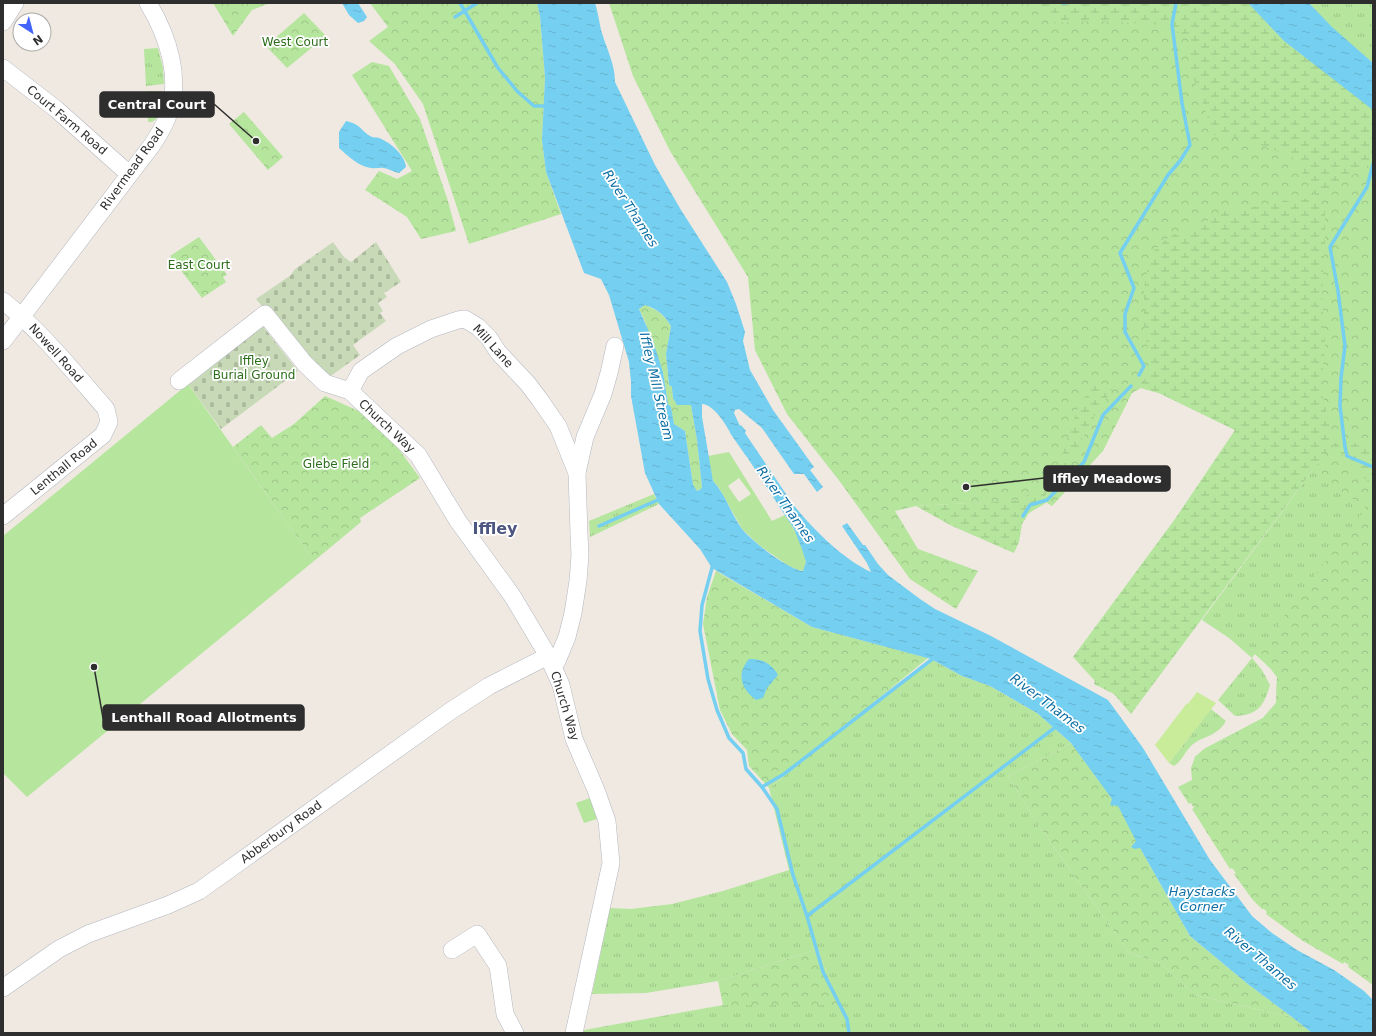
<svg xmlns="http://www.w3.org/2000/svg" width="1376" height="1036" viewBox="0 0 1376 1036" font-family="'DejaVu Sans',sans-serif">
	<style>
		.grass { fill: url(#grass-tufts) }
		.forest { fill: url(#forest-crowns) }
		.wetland { fill: url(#wetland-marsh) }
		.cemetery { fill: url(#cemetery-stones) }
		.garden { fill: #b6e59e; fill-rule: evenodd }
		.pitch { fill: #c9ec9a }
		.water { fill: url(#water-ripples); fill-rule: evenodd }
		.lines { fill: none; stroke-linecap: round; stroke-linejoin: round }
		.stream { stroke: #75cff0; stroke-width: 3.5 }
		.minor-casing { stroke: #b4b7c1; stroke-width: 18 }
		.minor { stroke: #fff; stroke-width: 17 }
		.labels { text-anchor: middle; stroke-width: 3.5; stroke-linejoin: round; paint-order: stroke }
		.park-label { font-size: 12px; fill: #2c6e1b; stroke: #fff }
		.street-label { font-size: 12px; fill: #2e2e2e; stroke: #fff }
		.water-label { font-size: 13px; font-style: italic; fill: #0d6fa3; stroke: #fff }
		.district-label { font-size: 16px; font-weight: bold; fill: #4d5680; stroke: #fff }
		.leader { fill: none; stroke: #2e2e2e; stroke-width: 1.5 }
		.callout-dot { fill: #2e2e2e; stroke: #fff; stroke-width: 1.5 }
		.callout { fill: #2e2e2e; stroke: #2e2e2e; stroke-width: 1.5 }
		.callout-label { font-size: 13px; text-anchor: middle; font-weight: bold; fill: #fff }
	</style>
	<defs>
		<pattern id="grass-tufts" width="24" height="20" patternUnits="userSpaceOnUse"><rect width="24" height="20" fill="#b6e59e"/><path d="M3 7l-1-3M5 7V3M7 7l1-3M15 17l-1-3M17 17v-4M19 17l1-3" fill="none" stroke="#9dc588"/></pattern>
		<pattern id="forest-crowns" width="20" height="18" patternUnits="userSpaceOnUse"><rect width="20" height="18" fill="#b6e59e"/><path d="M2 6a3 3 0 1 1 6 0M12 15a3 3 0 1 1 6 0" fill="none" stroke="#9dc588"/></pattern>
		<pattern id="wetland-marsh" width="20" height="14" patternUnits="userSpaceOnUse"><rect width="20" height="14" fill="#b6e59e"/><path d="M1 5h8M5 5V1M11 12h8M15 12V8" fill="none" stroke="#9dc588"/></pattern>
		<pattern id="cemetery-stones" width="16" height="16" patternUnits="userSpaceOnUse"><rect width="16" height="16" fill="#c8d9b8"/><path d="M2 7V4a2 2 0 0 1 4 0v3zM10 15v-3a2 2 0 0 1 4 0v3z" fill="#acbb9e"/></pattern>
		<pattern id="water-ripples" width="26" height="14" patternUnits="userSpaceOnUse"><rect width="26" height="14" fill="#75cff0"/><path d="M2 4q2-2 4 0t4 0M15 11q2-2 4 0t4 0" fill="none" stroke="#66b2ce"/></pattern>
	</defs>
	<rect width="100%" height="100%" fill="#efe9e1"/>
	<g class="grass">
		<path d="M1309,3H1373V63L1331,27Z"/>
		<path d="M158,48L163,68L164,84L146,86L144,49Z"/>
		<path d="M147,91H163C162,100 161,124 148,122Z"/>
		<path d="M1334,445L1373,487V969L1195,757L1204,749L1263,718L1276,703L1277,677L1271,669L1255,654L1252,658L1262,670L1270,685C1264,706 1258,715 1235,716L1218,700L1252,658L1229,638L1202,620L1312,471Z"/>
		<path d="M654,494L659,504L590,537L589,521Z"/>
		<path d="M931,659L962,676L990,686L1037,713L1071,743L1008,776L1039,826L1129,953L1160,963L1195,995L1292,1017L1312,1033H583L584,1030L723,1005H839L818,949L718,981L646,993L592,994L610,908L631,909L672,904L723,891L789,870L769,788Z"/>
		<path d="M1211,709L1226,721C1216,738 1203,735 1191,746C1184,753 1182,761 1174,766L1169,763Z"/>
	</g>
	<g class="forest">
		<path d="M213,3H270L252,10L233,36Z"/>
		<path d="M370,3H537L540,16L545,77L542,140L546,172L561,214L469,244L423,104L395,64L369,41L388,27Z"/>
		<path d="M609,3H1248L1284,41L1373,109V985L1348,967L1349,965L1344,962L1343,964L1303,941L1266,914L1267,912L1264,909H1262L1252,899L1234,874L1236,873L1232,868L1230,869L1192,809L1194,808L1191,803L1189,804L1178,787L1192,780L1191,768L1195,757L1204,749L1263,718L1276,703L1277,677L1271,669L1255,654L1366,508L1312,471L1235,430L1159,393L1141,388L1132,393L1103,451L1052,506L1041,499L916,506L895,511L918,549L978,571L956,609L910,579L841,483L787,414L755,350L748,277L670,151L633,76Z"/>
		<path d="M304,13L326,36L287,68L266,46Z"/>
		<path d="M372,62L389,66L420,119L448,201L456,231L421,239L407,217L365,190L379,171L397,179L412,171L352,75Z"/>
		<path d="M244,112L283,157L268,170L229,124Z"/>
		<path d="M199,237L227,275L223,277L226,282L202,298L170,256Z"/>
		<path d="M645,305C659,311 663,314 671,326L666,354L669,385L672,387L673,398L691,405L697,440L702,487L701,489L696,491L693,485L685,431L674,424L671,408L668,404L663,372L644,319L639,309Z"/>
		<path d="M325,396L370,416L392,440L420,478L360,518L361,522L314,561L233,447L261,425L272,438L294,424Z"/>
		<path d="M716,571L812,627L928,658L769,788L749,766L747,750L732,734L720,710L703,624L707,597Z"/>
		<path d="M1071,743L1118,806L1137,841L1131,847L1140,848L1190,936L1249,985L1292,1017L1195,995L1160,963L1129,953L1039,826L1008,776Z"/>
		<path d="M818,949L839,1005H723L718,981Z"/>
	</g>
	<g class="wetland">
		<path d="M1042,3H1248L1284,41L1373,109V163L1316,197L1325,208V243L1322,296L1325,344L1321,388L1334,445L1368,442L1373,448V487L1333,445L1312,471L1131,714L1114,694L1094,684L1095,681L1073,657L1175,519L1235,430L1159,393L1141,388L1151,363L1144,329V288L1150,254L1170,236L1196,227L1227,210L1252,207L1316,197L1294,158L1245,139L1214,135L1189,65L1190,37L1161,25L1098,21L1051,23Z"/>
		<path d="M1112,383H1117L1097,412L1063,474L1042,499L1046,503L1029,513L1022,524L1019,542L1014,553L952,526L916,506L1018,500L1039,489L1056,472L1080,402L1095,386Z"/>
	</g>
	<g class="cemetery">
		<path d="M333,242L344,257L351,262L376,242L401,282L384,293L387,297L378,303L383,311L380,313L386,321L353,345L360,355L332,375L324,379L256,299L291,275L294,270Z"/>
		<path d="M261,324L298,371L221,429L188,384Z"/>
	</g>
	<g class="garden">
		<path d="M188,384L314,561L27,797L3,773V536Z"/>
		<path d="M729,452L772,521L785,515C793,527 805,547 806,562C806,565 804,568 803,571L792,568L783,562L759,545L742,529L719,488L713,481L708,456ZM739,478L751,494L739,502L728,486Z"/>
		<path d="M590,798L597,819L584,823L576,803Z"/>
	</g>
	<path class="pitch" d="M1197,692L1216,703L1169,763L1155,745L1187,703L1188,704Z"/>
	<g class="water">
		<path d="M342,3H358L367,17L364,21L358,23L349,15Z"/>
		<path d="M537,3H595C598,12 599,21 601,30C606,48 615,63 615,82L655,165L681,210L727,282L736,304L745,332L743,341L750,370L773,410L814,467L810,470L823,487L817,492L804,474H794L762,428L739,409L735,410L734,413L740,426L741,425L746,431L745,433L786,494L791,501V502C812,528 841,558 871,572L867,563L842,526L847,523L863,545H865L878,564L888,575L920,599L935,609L991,636L1108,700L1143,748L1210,860L1252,916L1272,933L1297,950L1334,970L1364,991L1373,1000V1033H1312L1292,1017L1249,985L1190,936L1140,848L1135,849L1131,847L1136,841L1118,806L1110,805L1112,799L1071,743L1037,713L990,686L962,676L931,659L812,627L712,568L700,549L659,504L645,473L631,396V382L629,362L609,295L601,279L584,273L546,172L542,140L545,77L540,16ZM645,305C659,310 663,314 671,326L666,354L669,385L672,387L673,398L677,405H691L697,440L702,487L701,489L697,491L693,485L685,431L674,424L671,407L668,404L663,372L653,341L639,309ZM702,404C714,405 724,422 730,432V433C733,437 745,455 747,457L794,529L802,549L806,562L803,571C787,569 752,541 742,529C731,514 726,495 713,481L702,417Z"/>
		<path d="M1248,3H1309L1332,27L1373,63V110L1284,41Z"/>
		<path d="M346,121C362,125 359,129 370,136C373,138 376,137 379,138C390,142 405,155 406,167L399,173C394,172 389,169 384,168C380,167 375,169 371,168C358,166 348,156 339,148V132Z"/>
		<path d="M749,659C761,658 772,664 778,675L767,688L763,698L756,700C741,689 736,674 749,659Z"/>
	</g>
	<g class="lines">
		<g class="stream">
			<path d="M460,3L498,68L517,91L534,106H548"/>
			<path d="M1063,3H1065"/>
			<path d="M455,17L477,3"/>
			<path d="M1373,164L1367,187L1330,247L1338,291L1345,346L1341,378L1340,406L1345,447L1347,456L1373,467"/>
			<path d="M1139,375L1144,366L1125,332V314L1134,288L1120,253L1168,175L1180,161L1190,145L1182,103L1172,24L1176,3"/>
			<path d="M1023,516L1030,505L1047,500L1084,462L1103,415L1131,386"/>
			<path d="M599,526L660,499"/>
			<path d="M713,564L702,605L700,631L708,679L717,710L729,738L743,753L746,769L762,787"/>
			<path d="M807,916L793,875L777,809L762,787L784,774L935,657"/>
			<path d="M849,1033L847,1019L823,972L807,916L1057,726"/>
		</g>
		<g class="minor-casing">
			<g id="minor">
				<path d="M3,22L15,3"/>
				<path d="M3,68L56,109L129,174"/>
				<path d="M3,301C42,332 73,371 106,409L109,422L103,435L3,516"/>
				<path d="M3,341L152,145C158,136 163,128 167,118C183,80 168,36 148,3"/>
				<path d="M179,381L265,314L305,364L325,383L350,391L418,455L458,521L513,597L548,656L561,685L574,739L596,790L607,821L611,863L574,1033"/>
				<path d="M350,391L361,371L397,346L431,329L458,320L465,319L478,327L489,338L498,352L528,384L540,400L558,426L577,473L579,534L580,555L578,581L573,613L567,637L557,661L552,664"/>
				<path d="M577,473L585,437L603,394L609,373L615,346"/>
				<path d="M452,950L477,934L498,966L505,1014L515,1033"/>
				<path d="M3,988L59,949L88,934L168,905L199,891L449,712L489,686L548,656"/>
			</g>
		</g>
		<use href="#minor" class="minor"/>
	</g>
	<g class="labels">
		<g class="park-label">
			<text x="295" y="46">West Court</text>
			<text x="199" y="269">East Court</text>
			<text x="254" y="365">Iffley<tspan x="254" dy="14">Burial Ground</tspan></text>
			<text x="336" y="468">Glebe Field</text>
		</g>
		<g class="street-label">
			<text transform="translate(67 120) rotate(40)" y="4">Court Farm Road</text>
			<text transform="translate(132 169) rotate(-54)" y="4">Rivermead Road</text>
			<text transform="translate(493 346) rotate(48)" y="4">Mill Lane</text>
			<text transform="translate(56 353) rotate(48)" y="4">Nowell Road</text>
			<text transform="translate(387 426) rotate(43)" y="4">Church Way</text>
			<text transform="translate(64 467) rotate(-39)" y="4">Lenthall Road</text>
			<text transform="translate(565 706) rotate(73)" y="4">Church Way</text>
			<text transform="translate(281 832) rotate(-36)" y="4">Abberbury Road</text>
		</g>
		<g class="water-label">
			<text transform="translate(631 208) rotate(57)" y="5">River Thames</text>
			<text transform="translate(657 386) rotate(77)" y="5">Iffley Mill Stream</text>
			<text transform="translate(786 504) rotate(55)" y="5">River Thames</text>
			<text transform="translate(1048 703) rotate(37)" y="5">River Thames</text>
			<text x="1202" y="896">Haystacks<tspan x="1202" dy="15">Corner</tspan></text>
			<text transform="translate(1261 958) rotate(40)" y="5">River Thames</text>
		</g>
		<g class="district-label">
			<text x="495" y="534">Iffley</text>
		</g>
	</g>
	<path class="leader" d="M256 141L214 104M966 487L1044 478M94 667L103 718"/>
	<g class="callout-dot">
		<circle cx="256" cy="141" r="4"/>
		<circle cx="966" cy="487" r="4"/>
		<circle cx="94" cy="667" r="4"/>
	</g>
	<g class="callout">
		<rect x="100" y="92" width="114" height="25" rx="4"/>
		<rect x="1044" y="466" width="126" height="25" rx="4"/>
		<rect x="103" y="705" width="201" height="25" rx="4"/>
	</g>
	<g class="callout-label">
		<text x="157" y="109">Central Court</text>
		<text x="1107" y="483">Iffley Meadows</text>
		<text x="204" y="722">Lenthall Road Allotments</text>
	</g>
	<rect width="1376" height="1036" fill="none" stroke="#2e2e2e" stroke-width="8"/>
	<g transform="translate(32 32) rotate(144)"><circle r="19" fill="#ffffff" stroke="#ababab"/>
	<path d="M0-3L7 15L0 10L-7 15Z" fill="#4264fb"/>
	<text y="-6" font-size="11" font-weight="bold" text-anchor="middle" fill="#2e2e2e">N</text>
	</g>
</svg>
